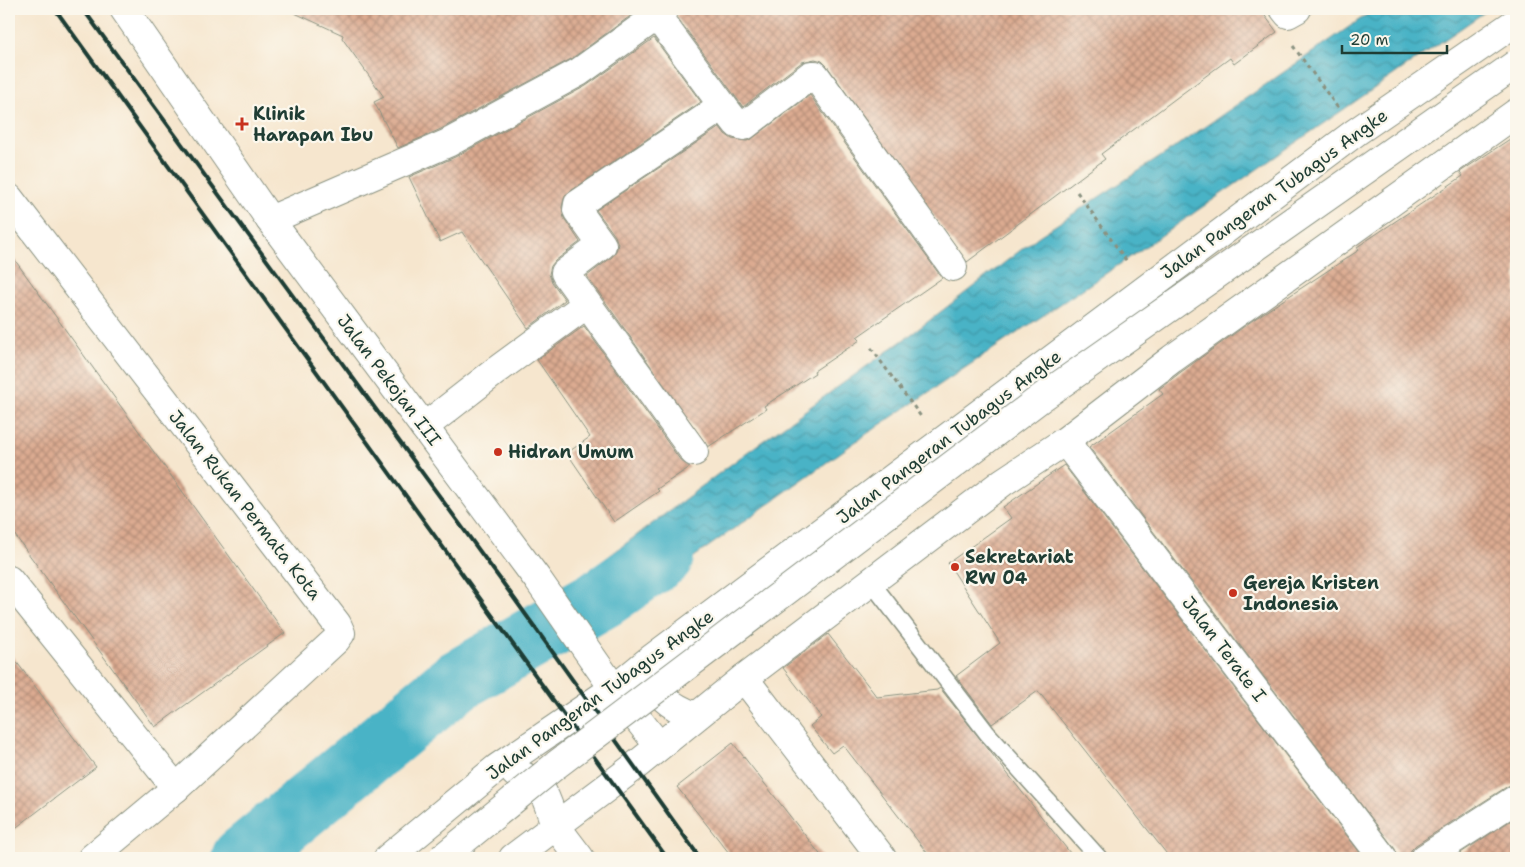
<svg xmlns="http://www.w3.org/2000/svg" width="1525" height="867" viewBox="0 0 1525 867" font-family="'Shantell Sans',sans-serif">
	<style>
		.water { fill: url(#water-waves); stroke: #34787d }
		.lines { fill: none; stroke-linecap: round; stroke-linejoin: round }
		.river { stroke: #49b3c6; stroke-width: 62 }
		.building { fill: url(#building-cross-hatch) }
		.service-casing { stroke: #8a9281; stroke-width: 19 }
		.minor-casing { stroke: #8a9281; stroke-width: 30 }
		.tertiary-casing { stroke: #8a9281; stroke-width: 30 }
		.path { stroke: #8a9281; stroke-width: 3; stroke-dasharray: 4 4; stroke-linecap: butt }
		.service { stroke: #fff; stroke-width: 16 }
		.minor { stroke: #fff; stroke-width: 28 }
		.tertiary { stroke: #fff; stroke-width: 28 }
		.rail { stroke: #1f3d34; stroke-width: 4 }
		.secondary-bridge-casing { stroke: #8a9281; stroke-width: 30; stroke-linecap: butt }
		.secondary-bridge { stroke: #fff; stroke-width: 28 }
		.poi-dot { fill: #c8321e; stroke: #fbf7ec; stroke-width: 2 }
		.labels { text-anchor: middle; stroke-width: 4.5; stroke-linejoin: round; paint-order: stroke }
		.poi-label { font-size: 18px; font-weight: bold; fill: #1f3d34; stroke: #fbf7ec; text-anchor: start }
		.street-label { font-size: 18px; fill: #1f3d34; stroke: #fbf7ec }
	</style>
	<defs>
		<pattern id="water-waves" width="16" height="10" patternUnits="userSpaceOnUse" patternTransform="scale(1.25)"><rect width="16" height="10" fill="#49b3c6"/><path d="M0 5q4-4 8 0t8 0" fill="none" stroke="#3c93a2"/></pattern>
		<pattern id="building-cross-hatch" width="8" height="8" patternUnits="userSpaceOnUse" patternTransform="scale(1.25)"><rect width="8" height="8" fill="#dcab91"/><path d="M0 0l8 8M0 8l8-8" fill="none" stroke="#b28c77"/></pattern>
	</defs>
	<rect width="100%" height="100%" fill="#fbf7ec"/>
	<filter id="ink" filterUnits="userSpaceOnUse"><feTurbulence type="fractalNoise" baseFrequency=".02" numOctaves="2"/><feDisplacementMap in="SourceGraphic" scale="10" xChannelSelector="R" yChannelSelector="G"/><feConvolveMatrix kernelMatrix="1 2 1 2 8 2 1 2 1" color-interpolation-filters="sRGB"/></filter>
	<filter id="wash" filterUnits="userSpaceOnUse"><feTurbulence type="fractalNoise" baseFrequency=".0096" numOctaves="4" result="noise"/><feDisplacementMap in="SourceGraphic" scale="20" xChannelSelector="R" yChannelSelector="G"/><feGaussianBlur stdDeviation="1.12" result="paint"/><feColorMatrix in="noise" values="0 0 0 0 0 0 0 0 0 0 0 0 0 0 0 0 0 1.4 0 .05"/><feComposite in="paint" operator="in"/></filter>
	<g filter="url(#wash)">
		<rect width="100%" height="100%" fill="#f6e6ce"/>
		<g class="water">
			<path d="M1375,9H1489L1123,262L865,435L673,572L605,626L576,581L746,453L917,330L1039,236L1174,148Z"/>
			<path d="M419,683L450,718L284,858H208Z"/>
		</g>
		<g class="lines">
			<path class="river" d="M242,858L457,681L604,597L663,556"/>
		</g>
		<g id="blocks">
			<g class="building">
				<path d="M286,9H640L571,59L441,129L398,148L374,102L384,97L342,38L343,35Z"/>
				<path d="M679,9H1260L1277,32L1234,64L1230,58L1101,154L1105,159L967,262L827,66L822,61L815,59L802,62L743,107L677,17Z"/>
				<path d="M654,38L701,102L565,195L562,207L564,218L580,242L555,261L551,266L549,274L552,282L565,300L528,328L462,232L440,242L409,177L455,157L586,86Z"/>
				<path d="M810,95L942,278L857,337L860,340L814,371L815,373L764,406L766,409L708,447L587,276L612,257L616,251L618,244L615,236L596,210L720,127L725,134L732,139L747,141L753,138Z"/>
				<path d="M1516,135V784L1508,786L1416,845L1411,850L1409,858H1398L1395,849L1089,447L1163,394L1159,389L1181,372L1253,320L1359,250L1357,247L1463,176L1460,172Z"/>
				<path d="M9,252L285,633L155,727L9,527Z"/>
				<path d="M584,326L681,461L690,467L657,489L659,491L614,522L567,453L590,437L537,360Z"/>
				<path d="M1064,465L1364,858H1170L1038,691L992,724L956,676L1000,643L948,563L1011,518L1003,507Z"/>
				<path d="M828,634L877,697L937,690L940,688L1074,858H931L843,745L832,753L810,726L821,717L783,668Z"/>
				<path d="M9,652L96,767L9,833Z"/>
				<path d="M733,743L793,820L823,858H733L677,787Z"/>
				<path d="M1516,817V858H1453Z"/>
			</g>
		</g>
	</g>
	<g filter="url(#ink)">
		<use href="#blocks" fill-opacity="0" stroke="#8a9281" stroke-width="1"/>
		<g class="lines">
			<g class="service-casing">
				<path id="service" d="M871,582L987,733L1099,858"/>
			</g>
			<g class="minor-casing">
				<g id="minor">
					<path d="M124,9L270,220L538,580L614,689L659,746"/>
					<path d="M1284,9L1288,14L1297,9"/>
					<path d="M657,16L723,106L578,204L577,210L602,245L565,273L694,452"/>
					<path d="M723,106L737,124L744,126L811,75H815L953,267"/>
					<path d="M9,198L337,624L341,633L336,640L176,788L92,858"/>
					<path d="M270,220L448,143L579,72L657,16L664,9"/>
					<path d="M424,427L497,370L587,304"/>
					<path d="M1065,441L1383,858"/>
					<path d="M9,580L176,788"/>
					<path d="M555,825L580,858"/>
					<path d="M1425,858L1516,799"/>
				</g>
			</g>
			<g class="tertiary-casing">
				<g id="tertiary">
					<path d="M649,668C656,697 670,706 695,716"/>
					<path d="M744,678L882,858"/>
					<path d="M515,773C545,781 546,799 555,825"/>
					<path d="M388,858L497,768L619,685L647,662L1356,132L1516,22"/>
					<path d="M513,858L634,767L744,678L1003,482L1065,441L1172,359L1516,113"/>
				</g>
			</g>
			<g class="path">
				<path d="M1293,46L1338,108"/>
				<path d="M1077,192L1128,263"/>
				<path d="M871,348L922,418"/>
			</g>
			<use href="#service" class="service"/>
			<use href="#minor" class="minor"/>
			<use href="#tertiary" class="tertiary"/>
			<g class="rail">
				<path d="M55,9L667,858"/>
				<path d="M83,9L511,594L700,858"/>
			</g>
			<g class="secondary-bridge-casing">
				<path id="secondary-bridge" d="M442,858L556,765L1041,398L1516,64"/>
			</g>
			<use href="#secondary-bridge" class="secondary-bridge"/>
		</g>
	</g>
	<g class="poi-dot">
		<path d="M239.5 116.5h5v5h5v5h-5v5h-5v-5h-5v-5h5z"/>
		<circle cx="498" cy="452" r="5"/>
		<circle cx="955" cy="567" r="5"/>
		<circle cx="1233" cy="593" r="5"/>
	</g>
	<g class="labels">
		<g class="poi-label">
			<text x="253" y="120">Klinik<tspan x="253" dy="21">Harapan Ibu</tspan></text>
			<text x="508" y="458">Hidran Umum</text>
			<text x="965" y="563">Sekretariat<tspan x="965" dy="21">RW 04</tspan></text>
			<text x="1243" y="589">Gereja Kristen<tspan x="1243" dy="21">Indonesia</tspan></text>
		</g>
		<g class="street-label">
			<text transform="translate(1274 194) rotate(-36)" y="6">Jalan Pangeran Tubagus Angke</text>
			<text transform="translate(389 380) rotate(53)" y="6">Jalan Pekojan III</text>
			<text transform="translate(949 437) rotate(-37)" y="6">Jalan Pangeran Tubagus Angke</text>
			<text transform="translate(245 505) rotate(52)" y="6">Jalan Rukan Permata Kota</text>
			<text transform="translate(1224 649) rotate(53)" y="6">Jalan Terate I</text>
			<text transform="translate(600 695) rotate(-36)" y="6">Jalan Pangeran Tubagus Angke</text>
		</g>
	</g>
	<rect width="1525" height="867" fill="none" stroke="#fbf7ec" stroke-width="30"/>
	<path d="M1342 45v8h105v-8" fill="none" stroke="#1f3d34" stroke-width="2.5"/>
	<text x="1350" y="45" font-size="15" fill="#1f3d34" stroke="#fbf7ec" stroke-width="4" paint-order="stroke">20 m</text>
</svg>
